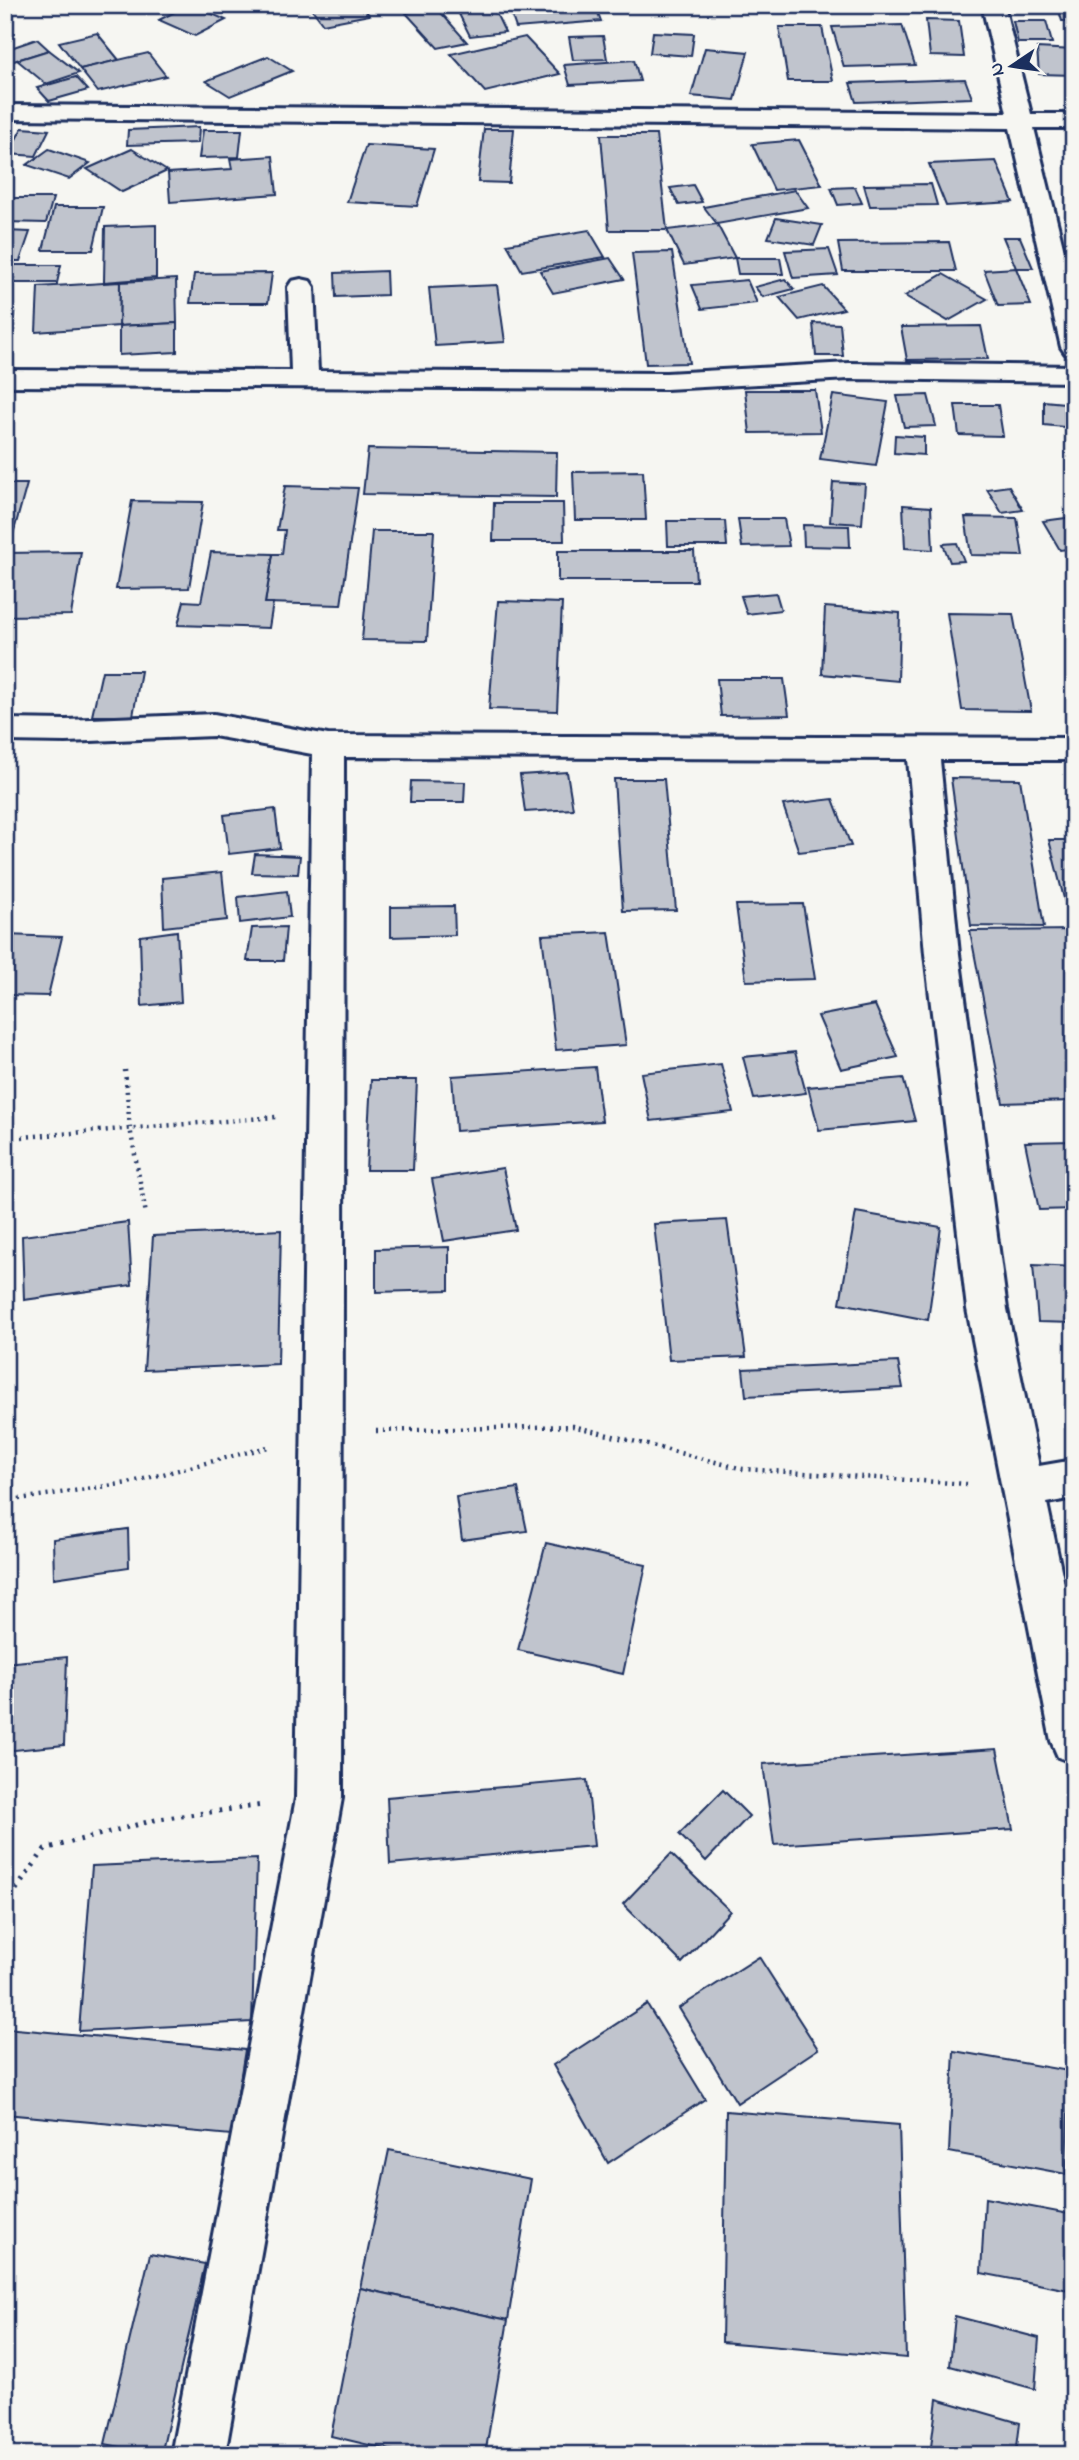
<svg xmlns="http://www.w3.org/2000/svg" width="1079" height="2460" viewBox="0 0 1079 2460" font-family="'Indie Flower',sans-serif">
	<style>
		.building { fill: #c0c4cd; stroke: #1b2f5e; stroke-width: 2 }
		.lines { fill: none; stroke-linecap: round; stroke-linejoin: round }
		.minor-casing { stroke: #1b2f5e; stroke-width: 6 }
		.path-far1 { stroke: #1b2f5e; stroke-width: 4.5; stroke-dasharray: 2 5; stroke-linecap: butt }
		.path { stroke: #1b2f5e; stroke-width: 5; stroke-dasharray: 2.5 7; stroke-linecap: butt }
		.minor { fill: #f6f6f2; fill-rule: evenodd }
	</style>
	<rect width="100%" height="100%" fill="#f6f6f2"/>
	<filter id="ink" filterUnits="userSpaceOnUse"><feTurbulence type="fractalNoise" baseFrequency=".0143" numOctaves="2"/><feDisplacementMap in="SourceGraphic" scale="14" xChannelSelector="R" yChannelSelector="G"/><feConvolveMatrix kernelMatrix="1 2 1 2 8 2 1 2 1" color-interpolation-filters="sRGB"/></filter>
	<g filter="url(#ink)">
		<g class="building">
			<path d="M188,5H192L226,20L195,36L159,20Z"/>
			<path d="M309,5H362L369,15L323,24Z"/>
			<path d="M492,5L505,32L470,36L455,6Z"/>
			<path d="M573,5H595L601,21L516,28L510,11Z"/>
			<path d="M1049,5H1071L1073,11H1051Z"/>
			<path d="M435,6L467,42L438,48L406,13Z"/>
			<path d="M1059,11H1073L1074,21H1062Z"/>
			<path d="M926,20L959,21L964,57L930,56Z"/>
			<path d="M1013,21H1046L1052,43H1018Z"/>
			<path d="M902,25L915,65L844,67L832,27Z"/>
			<path d="M779,27H822L833,81H788Z"/>
			<path d="M653,32L694,34L691,56L650,53Z"/>
			<path d="M97,33L119,60L80,69L59,42Z"/>
			<path d="M603,36L607,59L573,60L569,37Z"/>
			<path d="M525,37L560,74L485,92L451,54Z"/>
			<path d="M37,39L49,50L11,62L5,58V50Z"/>
			<path d="M705,48L748,52L735,100L691,96Z"/>
			<path d="M1037,48L1074,50V75L1039,74Z"/>
			<path d="M49,50L79,73L46,84L17,60Z"/>
			<path d="M148,53L166,76L98,92L80,69Z"/>
			<path d="M268,56L292,71L230,96L206,81Z"/>
			<path d="M634,60L640,81L570,85L564,65Z"/>
			<path d="M76,77L88,90L49,101L37,88Z"/>
			<path d="M965,79L972,98L856,102L850,83Z"/>
			<path d="M199,127L198,143L127,145L128,130Z"/>
			<path d="M22,128L49,130L36,156L8,154Z"/>
			<path d="M484,129H514L509,183L478,182Z"/>
			<path d="M203,130H242L239,157L199,158Z"/>
			<path d="M601,135H656L667,230H609Z"/>
			<path d="M799,140L822,185L774,190L752,144Z"/>
			<path d="M366,145L434,149L417,206L347,202Z"/>
			<path d="M49,149L90,163L69,179L27,165Z"/>
			<path d="M132,149L167,171L122,192L87,169Z"/>
			<path d="M273,156L277,194L170,202L168,173L232,169L230,159Z"/>
			<path d="M996,161L1013,202L946,206L929,164Z"/>
			<path d="M931,184L937,205L870,206L864,185Z"/>
			<path d="M693,185L702,202L679,205L670,188Z"/>
			<path d="M855,187L862,203L838,205L831,188Z"/>
			<path d="M795,190L808,208L717,224L704,207Z"/>
			<path d="M5,198H53L46,223L5,222Z"/>
			<path d="M54,207H103L93,250H43Z"/>
			<path d="M776,218L822,225L814,245L768,238Z"/>
			<path d="M717,224L735,258L684,265L667,230Z"/>
			<path d="M156,225V278L104,282L105,227Z"/>
			<path d="M589,230L605,257L522,271L507,244Z"/>
			<path d="M5,231L30,232L20,261H5Z"/>
			<path d="M1003,237H1020L1033,268H1016Z"/>
			<path d="M949,242L956,271H843L838,243Z"/>
			<path d="M829,249L838,275L793,278L785,251Z"/>
			<path d="M672,252L689,363L646,364L632,253Z"/>
			<path d="M610,258L624,279L553,293L540,271Z"/>
			<path d="M735,258H780L783,274H738Z"/>
			<path d="M7,265H61L57,283H5Z"/>
			<path d="M1016,268L1031,305L998,306L984,270Z"/>
			<path d="M386,271L387,295L336,297L335,273Z"/>
			<path d="M272,273L268,303H190L194,274Z"/>
			<path d="M943,274L987,299L948,321L905,296Z"/>
			<path d="M176,279L177,323L119,326L120,282Z"/>
			<path d="M785,279L794,289L763,297L755,287Z"/>
			<path d="M747,280L757,303L702,309L692,285Z"/>
			<path d="M120,282L119,326L36,332L38,287Z"/>
			<path d="M497,285L505,342L435,346L429,288Z"/>
			<path d="M823,286L844,309L799,320L779,297Z"/>
			<path d="M5,313H15L5,339Z"/>
			<path d="M177,323V352L119,355V326Z"/>
			<path d="M813,323L840,324L843,356H816Z"/>
			<path d="M981,326L988,359L907,360L901,327Z"/>
			<path d="M745,390H815L821,432L750,433Z"/>
			<path d="M833,395L888,402L876,466L820,459Z"/>
			<path d="M928,395L936,426L904,427L897,396Z"/>
			<path d="M1044,401L1074,404V428L1044,425Z"/>
			<path d="M955,405H998L1003,436L959,435Z"/>
			<path d="M895,435L924,437V455L894,453Z"/>
			<path d="M368,449L557,452L556,497L363,494Z"/>
			<path d="M643,471L646,520H575L573,472Z"/>
			<path d="M833,482L865,484L862,524L830,522Z"/>
			<path d="M5,484H27L12,538H5Z"/>
			<path d="M285,486L358,488L341,605L265,603L273,554H282L285,530H277Z"/>
			<path d="M1009,486L1023,510L1002,513L987,489Z"/>
			<path d="M132,501L203,502L189,588L116,589Z"/>
			<path d="M494,503H563L564,541H493Z"/>
			<path d="M903,505L931,507L933,550L905,548Z"/>
			<path d="M965,517L1017,518L1023,556L971,555Z"/>
			<path d="M1074,517V560L1067,549L1060,550L1043,521Z"/>
			<path d="M738,519H784L789,546L742,547Z"/>
			<path d="M667,521H725L727,546H668Z"/>
			<path d="M803,525L849,526L850,547L804,546Z"/>
			<path d="M372,531H434L427,641L362,640Z"/>
			<path d="M957,543L964,561L950,562L943,544Z"/>
			<path d="M558,551H694L696,581H558Z"/>
			<path d="M81,552L71,615L5,616V553Z"/>
			<path d="M211,552L273,554L265,603H273L269,628L178,625L184,601L201,602Z"/>
			<path d="M776,593L781,610L747,614L741,596Z"/>
			<path d="M498,601L562,603L557,711L489,709Z"/>
			<path d="M825,607L900,613L898,681L822,674Z"/>
			<path d="M947,613L1013,614L1031,711L962,710Z"/>
			<path d="M102,671H141L133,716H92Z"/>
			<path d="M717,679H784L789,715L721,716Z"/>
			<path d="M567,772L573,809L525,812L520,775Z"/>
			<path d="M951,778L1020,779L1044,927L971,926Z"/>
			<path d="M614,779H664L676,910L623,911Z"/>
			<path d="M411,781L465,782L464,802H410Z"/>
			<path d="M833,799L851,846L799,852L783,805Z"/>
			<path d="M275,809L280,848L229,854L224,815Z"/>
			<path d="M1049,840H1074V922H1070Z"/>
			<path d="M255,854L300,856L298,874L252,873Z"/>
			<path d="M222,872L227,920L164,927L162,878Z"/>
			<path d="M287,891L290,917L240,923L238,897Z"/>
			<path d="M803,904L815,979L746,981L736,905Z"/>
			<path d="M454,906L455,935L391,937V907Z"/>
			<path d="M286,927L283,961H247L252,928Z"/>
			<path d="M1074,930V1101L1003,1103L970,931Z"/>
			<path d="M177,931L181,1002L142,1006L140,936Z"/>
			<path d="M609,932L626,1045L556,1050L542,935Z"/>
			<path d="M5,935L62,937L48,996L5,995Z"/>
			<path d="M875,1005L898,1057L841,1069L818,1016Z"/>
			<path d="M795,1052L806,1093L754,1099L743,1057Z"/>
			<path d="M721,1064L733,1112L651,1121L641,1073Z"/>
			<path d="M595,1067L602,1121L456,1131L452,1076Z"/>
			<path d="M903,1078L915,1121L819,1130L808,1087Z"/>
			<path d="M371,1080H417L413,1170H366Z"/>
			<path d="M1074,1141V1209L1039,1210L1025,1142Z"/>
			<path d="M503,1168L516,1230L444,1241L432,1179Z"/>
			<path d="M856,1212L941,1227L928,1320L840,1303Z"/>
			<path d="M727,1220L746,1357L669,1360L654,1224Z"/>
			<path d="M128,1222L132,1285L24,1300L22,1236Z"/>
			<path d="M281,1230L278,1364L144,1370L153,1236Z"/>
			<path d="M449,1247V1290L376,1292V1249Z"/>
			<path d="M1033,1265L1074,1267V1323L1038,1322Z"/>
			<path d="M898,1362L903,1388L746,1396L743,1369Z"/>
			<path d="M518,1488L527,1531L462,1540L456,1497Z"/>
			<path d="M128,1529L129,1567L54,1578L53,1539Z"/>
			<path d="M546,1543L646,1565L623,1674L518,1650Z"/>
			<path d="M67,1657L64,1745L5,1751V1663Z"/>
			<path d="M997,1749L1013,1829L774,1845L763,1764Z"/>
			<path d="M587,1780L594,1846L390,1864L387,1797Z"/>
			<path d="M723,1790L749,1816L706,1861L679,1834Z"/>
			<path d="M671,1854L730,1911L682,1963L623,1904Z"/>
			<path d="M257,1859L252,2022L79,2031L92,1866Z"/>
			<path d="M759,1957L818,2049L737,2103L679,2008Z"/>
			<path d="M647,2004L705,2099L608,2163L553,2065Z"/>
			<path d="M5,2028L245,2050L231,2135L5,2114Z"/>
			<path d="M954,2051L1069,2071L1066,2174L949,2152Z"/>
			<path d="M726,2111L899,2125L906,2358L722,2342Z"/>
			<path d="M389,2150L531,2179L508,2320L360,2288Z"/>
			<path d="M985,2198L1074,2215V2291L981,2273Z"/>
			<path d="M150,2254L205,2264L161,2455L105,2444Z"/>
			<path d="M360,2288L508,2320L485,2455H411L331,2436Z"/>
			<path d="M955,2316L1039,2338L1035,2389L950,2366Z"/>
			<path d="M937,2399L1020,2423L1016,2455H930Z"/>
		</g>
		<g class="lines">
			<g class="minor-casing">
				<g id="minor">
					<path d="M982,5H1004L1031,114H1074V128H1034L1074,291V355L1065,353L1061,347L1010,128L5,119V105L1007,113Z"/>
					<path d="M301,279L310,281L314,287L318,371L666,373L849,363L1074,366V382L849,379L666,389L5,386V370L291,371L288,287L292,281Z"/>
					<path d="M214,714L328,735L1074,738V760H940L959,954L1007,1309L1039,1466L1074,1460V1498L1047,1503L1074,1631V1763L1058,1757L1051,1741L967,1309L925,954L908,759L344,757L342,1798L225,2455H171L296,1798L312,754L214,736L66,742L5,741V719L66,720Z"/>
				</g>
			</g>
			<g class="path-far1">
				<path d="M125,1070L130,1128L146,1214"/>
				<path d="M22,1137L276,1117"/>
				<path d="M376,1431L573,1426L743,1469L967,1484"/>
				<path d="M5,1501L128,1483L268,1447"/>
			</g>
			<path class="path" d="M5,1905L45,1849L159,1819L263,1805"/>
			<use href="#minor" class="minor"/>
		</g>
	</g>
	<rect width="1079" height="2460" fill="none" stroke="#f6f6f2" stroke-width="28"/>
	<rect x="14" y="14" width="1051" height="2432" fill="none" stroke="#1b2f5e" stroke-width="2.5" filter="url(#ink)"/>
	<g transform="translate(1012 66) rotate(257)" stroke="#f6f6f2" stroke-width="5" paint-order="stroke">
	<path d="M0-5L12 26L0 18L-12 26Z" fill="#1b2f5e"/>
	<text y="-10" font-size="19" font-weight="bold" text-anchor="middle" fill="#1b2f5e">N</text>
	</g>
</svg>
